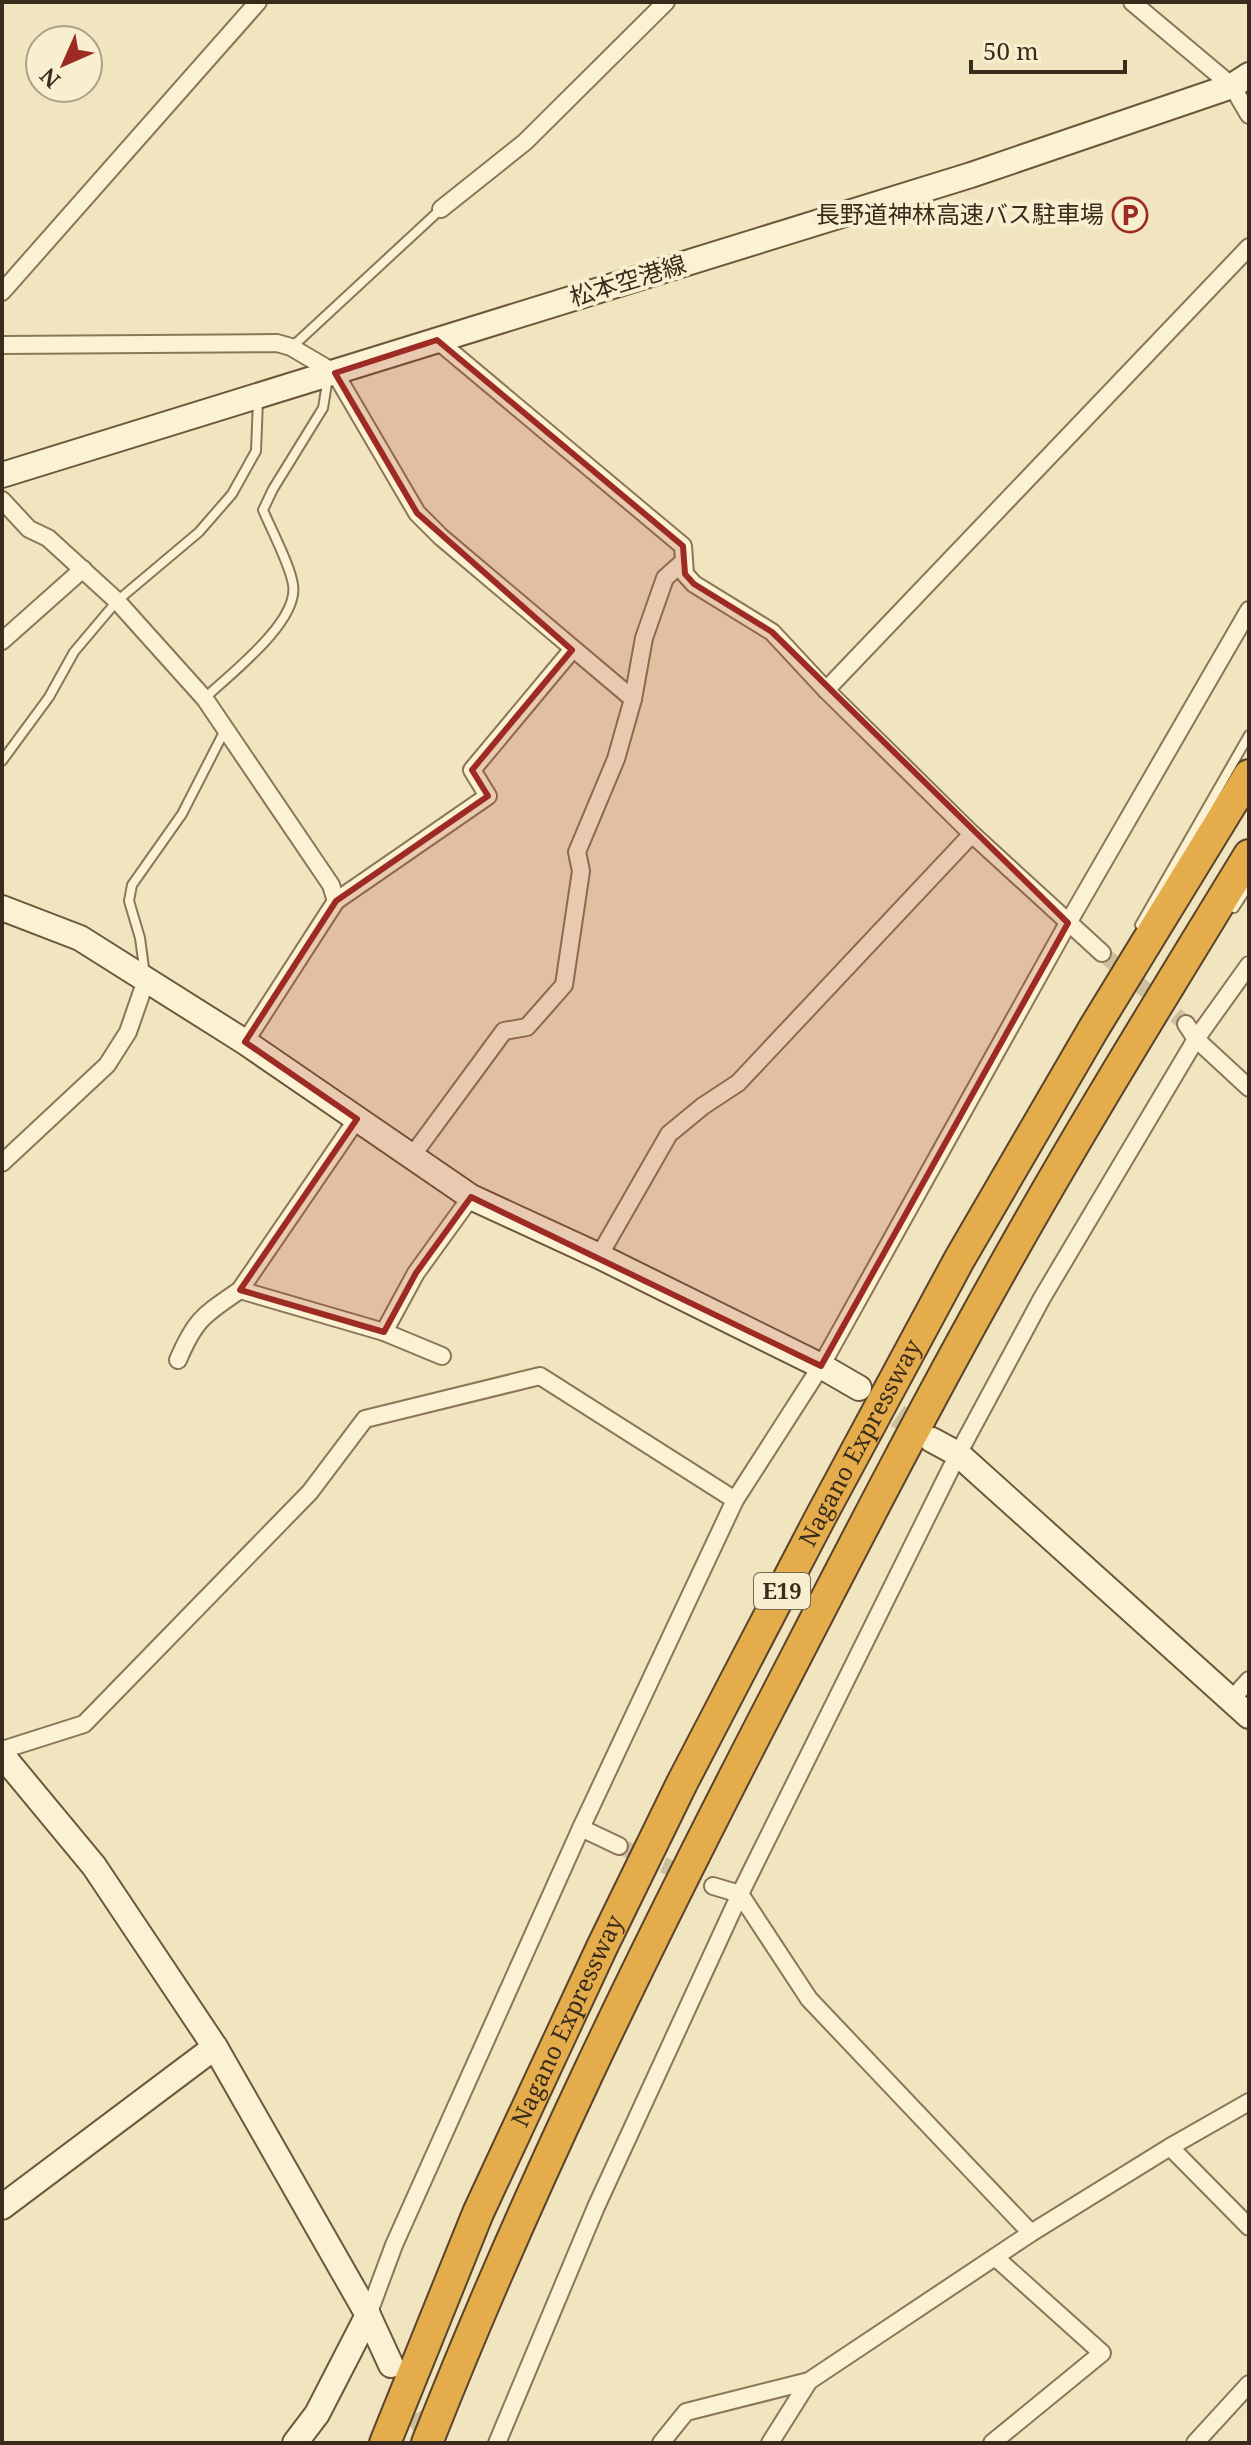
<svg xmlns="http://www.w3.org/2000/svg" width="1251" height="2445" viewBox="0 0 1251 2445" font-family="'Noto Serif','Noto Sans JP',serif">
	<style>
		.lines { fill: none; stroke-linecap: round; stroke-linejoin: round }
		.street-tunnel { stroke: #ccc09f; stroke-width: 16; stroke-dasharray: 16 8; stroke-linecap: butt }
		.secondary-tunnel { stroke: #ccc09f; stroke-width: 24; stroke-dasharray: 24 12; stroke-linecap: butt }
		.lane-casing { stroke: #8b7657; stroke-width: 12 }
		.street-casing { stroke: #8b7657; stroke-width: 20 }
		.secondary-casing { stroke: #6d573a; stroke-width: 28 }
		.highway-casing { stroke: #58432c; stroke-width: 34 }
		.lane { stroke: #fbf2d4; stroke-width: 8 }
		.street { stroke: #fbf2d4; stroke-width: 16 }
		.secondary { stroke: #fbf2d4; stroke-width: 24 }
		.highway { stroke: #e5ac4b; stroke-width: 30 }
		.marked { fill: #9e2b23; fill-opacity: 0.2; stroke: #9e2b23; stroke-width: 6; stroke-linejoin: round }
		.labels { text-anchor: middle; stroke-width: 8; stroke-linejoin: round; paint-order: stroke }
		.shield { fill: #f7efd0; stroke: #736652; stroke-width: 2 }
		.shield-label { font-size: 22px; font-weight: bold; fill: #3a2c1c }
		.poi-label { font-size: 24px; fill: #3a2c1c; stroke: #f7efd0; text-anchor: end }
		.street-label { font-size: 24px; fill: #3a2c1c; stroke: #f7efd0 }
	</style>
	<rect width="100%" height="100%" fill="#f1e5c0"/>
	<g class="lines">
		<g class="street-tunnel">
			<path d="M1102,953L1186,1024"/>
			<path d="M619,1846L713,1886"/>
		</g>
		<g class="secondary-tunnel">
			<path d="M868,1395L930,1438"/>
			<path d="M400,2381L433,2443"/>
		</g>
		<g class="lane-casing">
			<g id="lane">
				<path d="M292,347L441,209"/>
				<path d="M205,698C230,674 299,622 293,585C291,567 271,529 263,510L273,489L323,408L328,377"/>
				<path d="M2,761L49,697L74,652L117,601L199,532L232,494L256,451L258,400"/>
				<path d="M1234,908L1249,885"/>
				<path d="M1140,925L1249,735"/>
				<path d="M145,975L140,938L129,901L132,885L182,814L225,730"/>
			</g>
		</g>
		<g class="street-casing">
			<g id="street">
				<path d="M1132,2L1232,86L1249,115"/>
				<path d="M441,209L525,142L666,2"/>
				<path d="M2,292L258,2"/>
				<path d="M437,340L683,546L685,574L694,584L772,632L826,690L972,834L1102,953"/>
				<path d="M2,345L277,343L291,347L335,373L417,513L441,537L633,699"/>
				<path d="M2,500L29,529L48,538L117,601L205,699L331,885L336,901"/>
				<path d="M2,641L83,569"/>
				<path d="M826,690L1249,247"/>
				<path d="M1186,1024L1196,1039L1249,1088"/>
				<path d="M245,1042L336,901L488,796L472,770L572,650"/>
				<path d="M412,1156L504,1031L527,1027L564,985L581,871L577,852L616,759L633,699L644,638L665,578L683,562"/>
				<path d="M2,1163L107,1065L128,1032L146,980"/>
				<path d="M599,1256L669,1134L703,1106L738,1083L972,834"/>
				<path d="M240,1290L357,1119"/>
				<path d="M384,1332L416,1273L471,1197"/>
				<path d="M178,1360C196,1318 204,1315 240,1290L384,1332L442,1356"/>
				<path d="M1231,1700L1249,1680"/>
				<path d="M2,1750L84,1724L310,1492L365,1419L540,1376L735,1500"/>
				<path d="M581,1828L619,1846"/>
				<path d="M713,1886L740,1894L809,1999L1031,2233"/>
				<path d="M1170,2147L1249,2227"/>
				<path d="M368,2315L394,2245L581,1828L735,1500L821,1366L1068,923L1249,610"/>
				<path d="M497,2443L596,2207L740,1894L958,1454L1042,1298L1196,1039L1249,965"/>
				<path d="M661,2443L686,2412L809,2381L1031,2233L1170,2147L1249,2102"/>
				<path d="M770,2443L809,2381"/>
				<path d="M992,2443L1102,2353L995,2257"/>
				<path d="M1195,2443L1249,2384"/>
			</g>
		</g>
		<g class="secondary-casing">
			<g id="secondary">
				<path d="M2,475L971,175L1232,86L1249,75"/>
				<path d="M2,908L80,938L245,1042L471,1197L599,1256L821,1366L859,1388"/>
				<path d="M932,1440L958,1454L1249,1716"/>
				<path d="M2,1755L94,1866L215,2047L368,2315L391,2365"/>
				<path d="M2,2207L215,2047"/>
				<path d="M295,2443L317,2414L368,2315"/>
			</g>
		</g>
		<g class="highway-casing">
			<g id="highway">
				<path id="s1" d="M385,2443L478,2213L602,1947L682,1783L820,1518L959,1260L1094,1028L1249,775"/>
				<path d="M427,2443C526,2192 645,1949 769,1709C843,1566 917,1421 996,1280C1076,1136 1163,996 1249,855"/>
			</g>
		</g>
		<use href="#lane" class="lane"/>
		<use href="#street" class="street"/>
		<use href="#secondary" class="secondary"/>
		<use href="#highway" class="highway"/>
	</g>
	<path class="marked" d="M437,340L683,546L685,574L694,584L772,632L1068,923L821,1366L471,1197L416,1273L384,1332L240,1290L357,1119L245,1042L336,901L488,796L472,770L572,650L417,513L335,373Z"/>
	<defs>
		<g id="parking-ring" transform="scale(1.8)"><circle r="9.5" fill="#f7efd0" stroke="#9e2b23" stroke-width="1.5"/><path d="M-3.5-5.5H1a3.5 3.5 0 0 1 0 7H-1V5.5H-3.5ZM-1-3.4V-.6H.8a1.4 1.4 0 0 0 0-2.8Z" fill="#9e2b23"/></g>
	</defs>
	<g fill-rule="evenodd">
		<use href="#parking-ring" x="1130" y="215"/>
	</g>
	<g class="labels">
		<rect class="shield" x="754" y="1573" width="56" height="36" rx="6"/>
		<g class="shield-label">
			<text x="782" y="1599">E19</text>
		</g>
		<g class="poi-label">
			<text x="1104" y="223">長野道神林高速バス駐車場</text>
		</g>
		<g class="street-label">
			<text transform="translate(628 281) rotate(-17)" y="8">松本空港線</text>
			<text dy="8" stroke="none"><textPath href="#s1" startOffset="1108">Nagano Expressway</textPath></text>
			<text dy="8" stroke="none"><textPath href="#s1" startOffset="460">Nagano Expressway</textPath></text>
		</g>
	</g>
	<rect width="1251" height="2445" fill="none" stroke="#3a2c1c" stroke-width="8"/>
	<g transform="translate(64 64) rotate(225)"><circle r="38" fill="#f7efd0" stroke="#aba188" stroke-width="2"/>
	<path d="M0-6L14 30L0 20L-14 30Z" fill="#9e2b23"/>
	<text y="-12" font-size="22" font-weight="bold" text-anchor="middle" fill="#3a2c1c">N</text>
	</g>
	<path d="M971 60v12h154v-12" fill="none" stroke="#3a2c1c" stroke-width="4"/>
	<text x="983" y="60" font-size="24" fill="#3a2c1c" stroke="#f7efd0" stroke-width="6" paint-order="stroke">50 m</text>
</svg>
